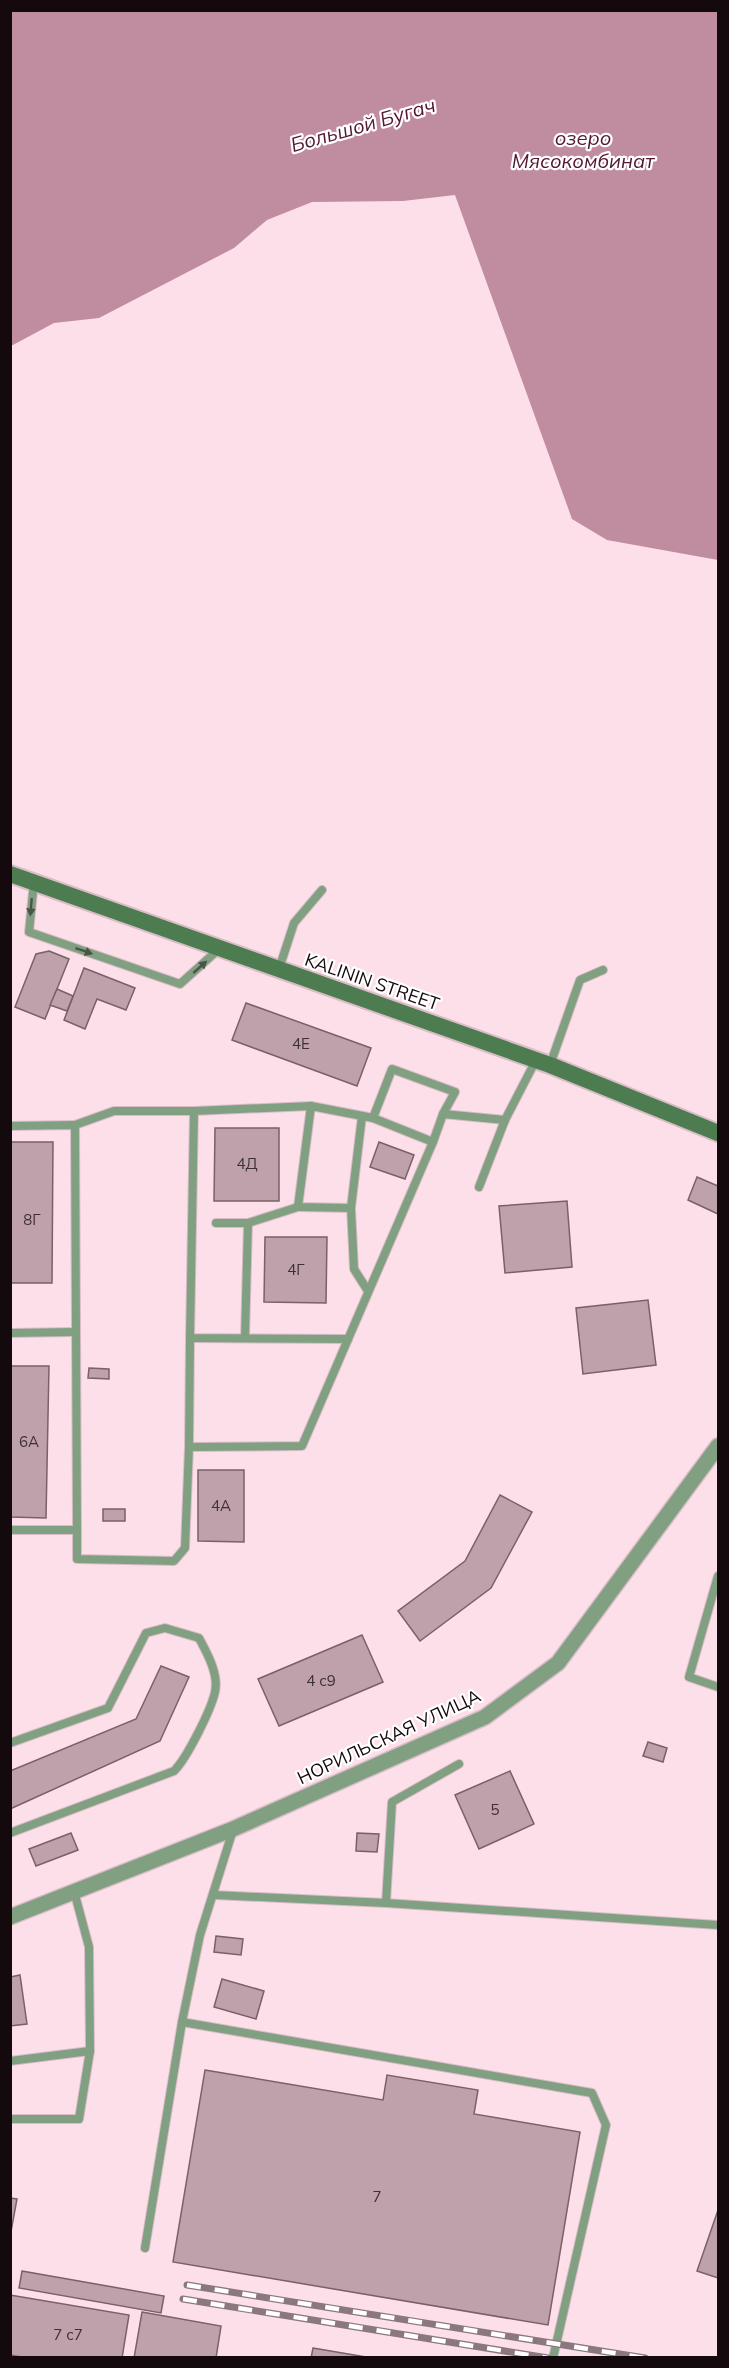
<svg xmlns="http://www.w3.org/2000/svg" width="729" height="2368" viewBox="0 0 729 2368" font-family="Mulish,sans-serif">
	<style>
		.water { fill: #c08ca0 }
		.building { fill: #bea1ab; stroke: #796069; stroke-width: 1.5 }
		.lines { fill: none; stroke-linecap: round; stroke-linejoin: round }
		.service-casing { stroke: #d8bdc7; stroke-width: 10 }
		.minor-casing { stroke: #d8bdc7; stroke-width: 18 }
		.secondary-casing { stroke: #d8bdc7; stroke-width: 20 }
		.service { stroke: #80a081; stroke-width: 8 }
		.minor { stroke: #80a081; stroke-width: 15 }
		.secondary { stroke: #4c7c4f; stroke-width: 16 }
		.rail-casing { stroke: #8b777f; stroke-width: 7 }
		.rail { stroke: #fff; stroke-width: 4.5; stroke-dasharray: 14; stroke-linecap: butt }
		.oneway { fill: #4a5548 }
		.labels { text-anchor: middle; stroke-width: 4.5; stroke-linejoin: round; paint-order: stroke }
		.number-label { font-size: 15px; fill: #3e3035 }
		.street-label { font-size: 18px; fill: #140a0e; stroke: #fff }
		.water-label { font-size: 20px; font-style: italic; fill: #541634; stroke: #fff }
	</style>
	<rect width="100%" height="100%" fill="#fddfea"/>
	<path class="water" d="M11,10L718,11V560L607,540L572,519L455,195L403,201L312,202L267,220L234,248L99,318L54,323L11,346Z"/>
	<g class="building">
		<path d="M49,951L69,959L45,1019L15,1007L36,954Z"/>
		<path d="M84,968L135,988L126,1010L97,999L85,1029L64,1020Z"/>
		<path d="M57,989L73,996L67,1011L50,1005Z"/>
		<path d="M246,1003L371,1048L357,1086L232,1040Z"/>
		<path d="M215,1128H279V1201H214Z"/>
		<path d="M11,1142H53L52,1283H10Z"/>
		<path d="M379,1142L414,1155L405,1179L370,1167Z"/>
		<path d="M697,1177L718,1186V1214L688,1200Z"/>
		<path d="M567,1201L572,1267L505,1273L499,1206Z"/>
		<path d="M265,1237H327L326,1303L264,1302Z"/>
		<path d="M648,1300L656,1365L583,1374L576,1308Z"/>
		<path d="M10,1366H49L46,1518L10,1517Z"/>
		<path d="M89,1368L109,1369V1379L88,1378Z"/>
		<path d="M198,1470H244V1542L198,1541Z"/>
		<path d="M500,1495L532,1512L491,1588L420,1641L398,1611L465,1561Z"/>
		<rect x="103" y="1509" width="22" height="12"/>
		<path d="M362,1635L383,1682L279,1726L258,1679Z"/>
		<path d="M161,1666L189,1677L160,1741L10,1809V1771L136,1719Z"/>
		<path d="M648,1742L667,1748L663,1762L643,1756Z"/>
		<path d="M510,1771L534,1824L479,1849L455,1795Z"/>
		<path d="M71,1833L78,1850L36,1866L29,1849Z"/>
		<path d="M357,1833L379,1834L377,1852L356,1851Z"/>
		<path d="M216,1936L243,1939L241,1955L214,1952Z"/>
		<path d="M20,1975L27,2024L10,2026V1977Z"/>
		<path d="M222,1979L264,1991L256,2019L214,2007Z"/>
		<path d="M205,2070L383,2100L387,2075L478,2090L474,2114L580,2132L548,2325L173,2262Z"/>
		<path d="M10,2198L17,2199L10,2237Z"/>
		<path d="M718,2210V2278L697,2271Z"/>
		<path d="M22,2271L164,2296L161,2313L19,2288Z"/>
		<path d="M10,2295L129,2315L122,2358H27L10,2355Z"/>
		<path d="M142,2312L221,2326L216,2358H134Z"/>
		<path d="M313,2348L372,2358H311Z"/>
	</g>
	<g class="lines">
		<g class="service-casing">
			<g id="service">
				<path d="M34,882L29,932L180,984L219,949"/>
				<path d="M279,969L294,923L322,890"/>
				<path d="M550,1065L580,980L603,970"/>
				<path d="M311,1106L298,1207L351,1208L354,1269L368,1291"/>
				<path d="M373,1118L392,1069L455,1092L443,1114"/>
				<path d="M75,1125L114,1111H194"/>
				<path d="M10,1126L75,1125L77,1530H10"/>
				<path d="M479,1187L505,1120L536,1060"/>
				<path d="M351,1208L362,1116"/>
				<path d="M216,1223H248L298,1207"/>
				<path d="M10,1333L75,1332"/>
				<path d="M245,1338L248,1223"/>
				<path d="M348,1339L190,1338L194,1111L311,1106L373,1118L433,1142L443,1114L505,1120"/>
				<path d="M189,1447L190,1338"/>
				<path d="M77,1530V1559L174,1561L185,1548L189,1447L302,1446L433,1142"/>
				<path d="M718,1576L689,1677L718,1687"/>
				<path d="M10,1743L108,1708L146,1633L165,1628L199,1638C207,1653 219,1674 215,1692C211,1710 187,1758 174,1771L10,1833"/>
				<path d="M214,1895L386,1903L392,1802L459,1764"/>
				<path d="M386,1903L718,1925"/>
				<path d="M182,2022L592,2093L606,2125L553,2358"/>
				<path d="M10,2061L90,2051"/>
				<path d="M10,2119H79L90,2051L89,1947L74,1891"/>
				<path d="M145,2248L182,2022L200,1935L233,1830"/>
			</g>
		</g>
		<g class="minor-casing">
			<path id="minor" d="M10,1917L233,1829L485,1717L558,1663L718,1446"/>
		</g>
		<g class="secondary-casing">
			<path id="secondary" d="M10,874L550,1065L718,1133"/>
		</g>
		<use href="#service" class="service"/>
		<use href="#minor" class="minor"/>
		<use href="#secondary" class="secondary"/>
		<g class="rail-casing">
			<g id="rail">
				<path d="M187,2285L645,2358"/>
				<path d="M183,2299L548,2358"/>
			</g>
		</g>
		<use href="#rail" class="rail"/>
	</g>
	<defs><path id="oneway-solid" d="M-6-.8H1V-3.2L6.5 0L1 3.2V.8H-6Z" transform="scale(1.5)"/></defs>
	<g class="oneway">
		<use href="#oneway-solid" transform="translate(31 907) rotate(95)"/>
		<use href="#oneway-solid" transform="translate(84 951) rotate(19)"/>
		<use href="#oneway-solid" transform="translate(200 967) rotate(-42)"/>
	</g>
	<g class="labels">
		<g class="number-label">
			<text x="301" y="1049">4Е</text>
			<text x="247" y="1169">4Д</text>
			<text x="32" y="1225">8Г</text>
			<text x="296" y="1275">4Г</text>
			<text x="29" y="1447">6А</text>
			<text x="221" y="1511">4А</text>
			<text x="321" y="1686">4 с9</text>
			<text x="495" y="1815">5</text>
			<text x="377" y="2202">7</text>
			<text x="68" y="2340">7 с7</text>
		</g>
		<g class="street-label">
			<text transform="translate(372 982) rotate(19)" y="6">KALININ STREET</text>
			<text transform="translate(389 1737) rotate(-25)" y="6">НОРИЛЬСКАЯ УЛИЦА</text>
		</g>
		<g class="water-label">
			<text transform="translate(363 125) rotate(-16)" y="7">Большой Бугач</text>
			<text x="583" y="145">озеро<tspan x="583" dy="23">Мясокомбинат</tspan></text>
		</g>
	</g>
	<rect width="729" height="2368" fill="none" stroke="#140a0e" stroke-width="24"/>
</svg>
